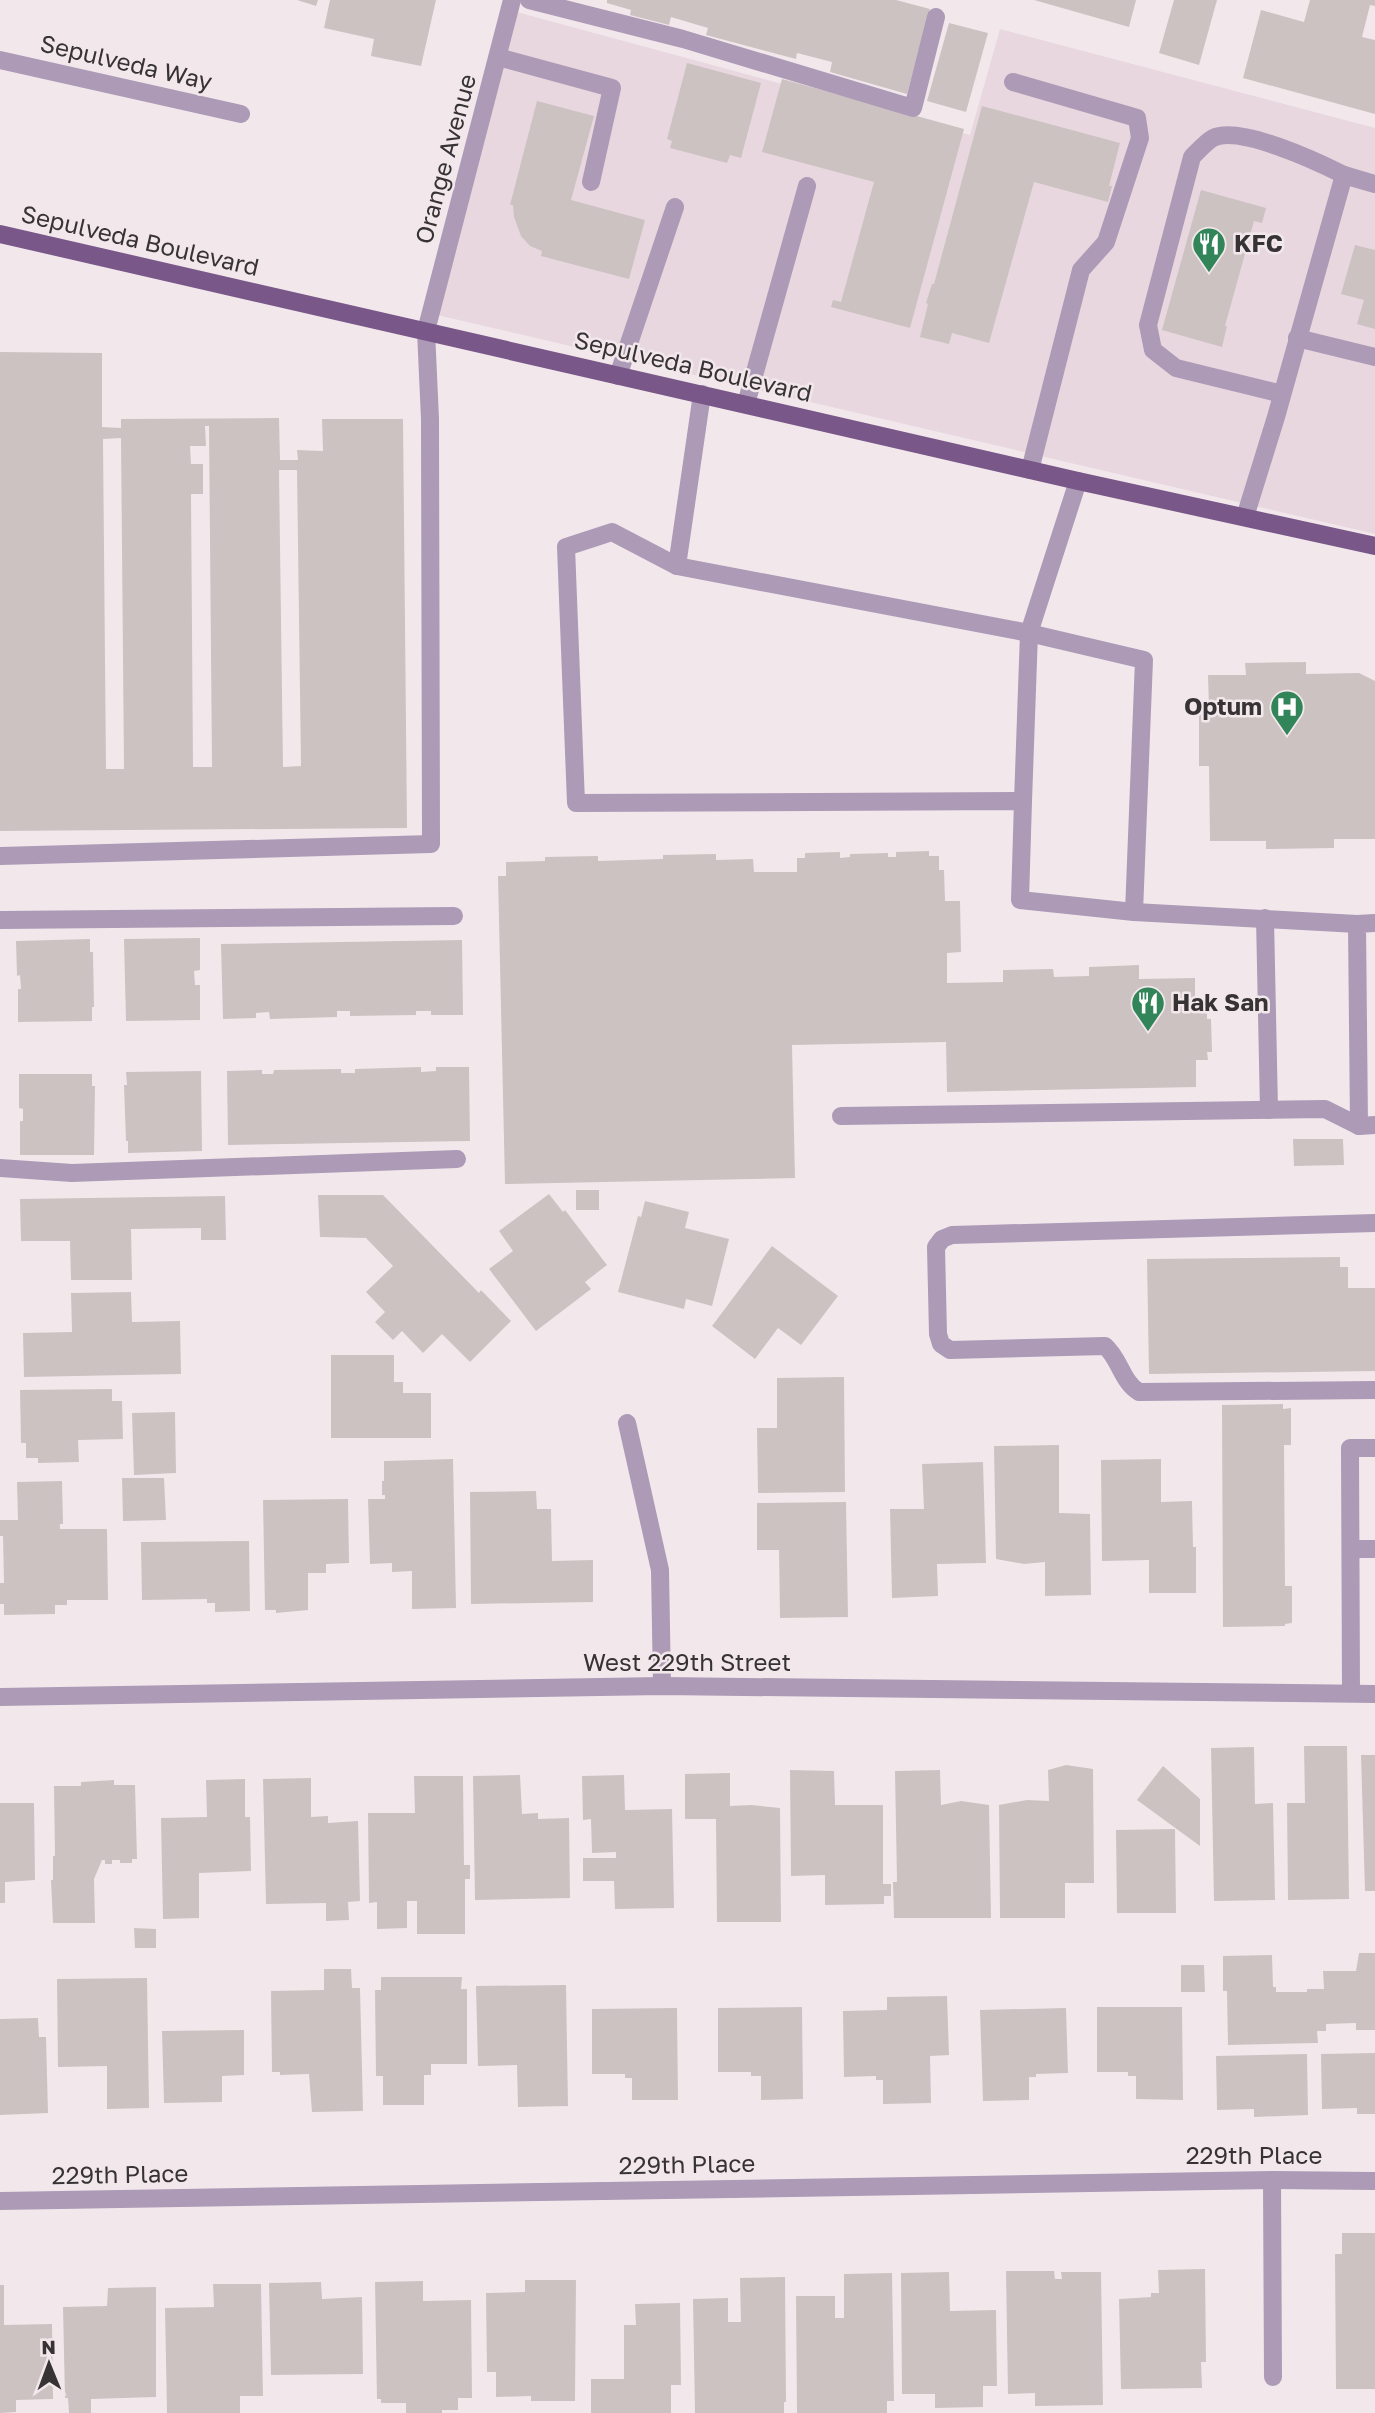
<svg xmlns="http://www.w3.org/2000/svg" width="1375" height="2413" viewBox="0 0 1375 2413" font-family="'Golos Text',sans-serif">
	<style>
		.built { fill: #e8d7df }
		.building { fill: #cdc2c2; fill-rule: evenodd }
		.lines { fill: none; stroke-linecap: round; stroke-linejoin: round }
		.service { stroke: #ad9ab6; stroke-width: 18 }
		.minor { stroke: #ad9ab6; stroke-width: 18 }
		.primary { stroke: #795788; stroke-width: 18 }
		.labels { text-anchor: middle; stroke-width: 5; stroke-linejoin: round; paint-order: stroke }
		.street-label { font-size: 24px; fill: #373335; stroke: #f2e8ec }
		.poi-label { font-size: 24px; font-weight: bold; fill: #373335; stroke: #f2e8ec; text-anchor: start }
	</style>
	<rect width="100%" height="100%" fill="#f2e8ec"/>
	<path class="built" d="M513,11L970,135L1000,29L1375,128V534L433,314Z"/>
	<g class="building">
		<path d="M297,0H318L316,6Z"/>
		<path d="M330,0H436L421,66L371,56L374,39L324,28Z"/>
		<path d="M607,0H896L930,9L907,94L830,72L832,62L797,53L796,59L706,35L708,28L671,17L669,25L630,15L631,10L607,3Z"/>
		<path d="M1034,0H1136L1129,27Z"/>
		<path d="M1174,0H1217L1199,65L1159,53Z"/>
		<path d="M1310,0H1375V6L1370,5L1362,37L1375,40V114L1243,78L1261,10L1304,22Z"/>
		<path d="M949,23L988,33L966,112L927,101Z"/>
		<path d="M687,63L761,83L741,158L730,155L727,163L670,148L672,141L667,139Z"/>
		<path d="M782,79L964,129L910,328L831,307L833,300L841,302L874,182L762,152Z"/>
		<path d="M537,101L594,116L571,200L645,220L629,279L541,256L542,251L530,246L521,236L514,217L513,205H510Z"/>
		<path d="M982,106L1120,143L1109,186H1112L1108,202L1034,182L989,343L952,333L949,344L920,337L928,304L926,303L932,284H934Z"/>
		<path d="M1201,190L1266,208L1262,223L1254,221L1225,326H1227L1222,347L1162,330Z"/>
		<path d="M1355,245L1375,250V329L1357,324L1364,300L1341,294Z"/>
		<path d="M0,352L102,353V427L121,428V419L279,418L280,460H298L297,450L323,451L322,419H403L407,828L0,831ZM205,426H209L212,767H193L191,494H203V464H191L190,446H206ZM121,438L124,769H106L103,439ZM279,470H297L301,766L283,767Z"/>
		<path d="M1306,662V674L1359,673L1375,681V839H1334V848L1266,849V841H1210L1209,766H1199V709H1209L1208,675H1246L1245,663Z"/>
		<path d="M929,851V856H939V870H944L945,901H960L961,952L947,953V983L1003,982V970L1053,969L1054,977L1089,976V967L1139,965V979L1195,978V1010H1207V1019H1211L1212,1052H1207L1208,1060H1196V1087L947,1092L946,1042L792,1045L795,1178L505,1184L498,876H506V862L545,861V857L598,856V861L663,859V855L716,854V860L753,859L754,872H797V858H805V853L840,852V858L850,857V854L888,853V857H896V852Z"/>
		<path d="M200,938V970L194,971L195,985H200V1020L126,1021L124,939Z"/>
		<path d="M90,939V952H93L94,1007H92V1021L18,1022V989H21L20,975L17,976L16,941Z"/>
		<path d="M462,940L463,1015H431V1011H416V1015L350,1016V1011H337V1017L270,1019L269,1012L256,1013V1018L223,1019L221,944Z"/>
		<path d="M421,1067V1072L436,1071V1067H469L470,1141L228,1145L227,1071L262,1070V1074H273L274,1070L341,1069V1073H355V1069Z"/>
		<path d="M201,1071L202,1151L128,1153V1141H126L124,1085H127L126,1072Z"/>
		<path d="M19,1074H92V1086H95L94,1155H20V1121H23V1109L19,1108Z"/>
		<path d="M1293,1139H1343L1344,1165L1294,1166Z"/>
		<rect x="576" y="1190" width="23" height="20"/>
		<path d="M549,1194L563,1212L565,1210L607,1265L585,1282L591,1289L536,1331L489,1269L513,1251L499,1231Z"/>
		<path d="M318,1195H383L479,1293L481,1290L511,1321L470,1362L442,1334L423,1353L402,1331L393,1340L375,1322L385,1312L366,1292L393,1266L366,1238L320,1237Z"/>
		<path d="M225,1196L226,1240H201V1228L131,1229L132,1280H71L70,1241H21L20,1199Z"/>
		<path d="M645,1201L689,1212L685,1228L729,1239L712,1306L686,1299L684,1309L618,1292L638,1216L641,1217Z"/>
		<path d="M772,1246L838,1296L801,1345L778,1328L755,1359L712,1326Z"/>
		<path d="M1340,1257V1267H1348V1288H1375V1371L1149,1374L1147,1259Z"/>
		<path d="M131,1292L132,1322L180,1321L181,1374L24,1377L23,1333L72,1332L71,1293Z"/>
		<path d="M331,1355H394V1382H403V1393H431V1438H331Z"/>
		<path d="M844,1377L845,1492L758,1493L757,1428H777V1378Z"/>
		<path d="M112,1389V1401H122L123,1439L78,1440L79,1462L38,1463V1458H26V1443H21L20,1390Z"/>
		<path d="M1283,1404V1409L1291,1408V1445H1284L1285,1586H1292V1623L1285,1624V1626L1223,1627L1222,1405Z"/>
		<path d="M175,1412L176,1473L134,1475L132,1413Z"/>
		<path d="M1059,1445V1513L1090,1514L1091,1595L1045,1596V1562L1024,1564L996,1559L994,1446Z"/>
		<path d="M453,1459L456,1608L412,1609V1571L392,1572V1563L370,1564L368,1499H385V1495H382V1481H384V1461Z"/>
		<path d="M1161,1459V1502L1192,1501L1193,1547H1196V1593H1149V1560L1102,1561L1101,1460Z"/>
		<path d="M983,1462L986,1563L937,1564L938,1596L892,1598L890,1509H924L922,1464Z"/>
		<path d="M122,1478H164L166,1520L123,1521Z"/>
		<path d="M62,1481L63,1524H60V1529H107L108,1600H67V1605H55V1614L4,1615V1604H0V1583H4L3,1536H0V1520H18L17,1482Z"/>
		<path d="M536,1491L537,1509H551L552,1561L593,1560V1602L471,1604L470,1492Z"/>
		<path d="M348,1499L349,1563L326,1564V1573H308V1610L276,1613V1610H265L263,1500Z"/>
		<path d="M846,1502L848,1617L780,1618L779,1550H757V1503Z"/>
		<path d="M249,1541L250,1611L215,1612V1603H207V1599L142,1600L141,1542Z"/>
		<path d="M1304,1746H1347L1349,1899L1288,1900L1287,1803H1305Z"/>
		<path d="M1254,1747L1255,1804L1273,1803L1275,1900L1214,1901L1211,1748Z"/>
		<path d="M1361,1755H1375V1891H1365Z"/>
		<path d="M1066,1765L1093,1769L1094,1883H1065V1918H1000L999,1805L1027,1800L1049,1801L1048,1770Z"/>
		<path d="M1163,1766L1200,1799V1846L1137,1800Z"/>
		<path d="M790,1770L834,1771L835,1805H883V1884H891V1896H884V1904L825,1905V1875L791,1876Z"/>
		<path d="M940,1770L941,1805L961,1801L989,1805L991,1918H894L893,1882H897L895,1771Z"/>
		<path d="M730,1773V1806L751,1805L780,1808L781,1922H717L716,1819H685V1774Z"/>
		<path d="M520,1775L522,1814L538,1813V1819L569,1818L570,1898L475,1900L473,1776Z"/>
		<path d="M624,1775L625,1810L672,1809L674,1908L615,1909L614,1881H583V1858H616V1852L592,1853L591,1819L583,1820L582,1776Z"/>
		<path d="M414,1776H463L464,1865H470V1879H465V1934H417V1901H407V1928L377,1929V1902L369,1903L368,1813H415Z"/>
		<path d="M311,1778V1817L328,1816V1823L358,1821L360,1901L348,1902L349,1920L326,1921V1903L266,1904L263,1779Z"/>
		<path d="M245,1779V1817H250L251,1871L199,1873V1918L163,1919L161,1818L207,1817L206,1780Z"/>
		<path d="M114,1780V1785H135L137,1859H132V1863H120V1860H112V1864H105V1860H102L94,1879L95,1923H53L51,1880H53V1856H55L54,1786H81V1782Z"/>
		<path d="M0,1803H34L35,1880L5,1882V1903H0Z"/>
		<path d="M1175,1829L1176,1913H1117L1116,1830Z"/>
		<path d="M134,1928L156,1929V1948H135Z"/>
		<path d="M1359,1953H1375V2030H1356V2023L1326,2024V2031H1317L1318,2043L1228,2045L1227,1991H1223V1956L1272,1955L1273,1987H1276V1992H1307V1989H1324L1323,1971H1356Z"/>
		<path d="M1181,1965H1204L1205,1992H1181Z"/>
		<path d="M324,1969H351L352,1988H360L363,2111L312,2112L309,2074L280,2075V2072H272L271,1991L324,1990Z"/>
		<path d="M381,1977H462L461,1989H467V2064H431V2075H424V2105H383V2076H376L375,1990H381Z"/>
		<path d="M147,1978L149,2108L107,2109V2066L58,2067L57,1979Z"/>
		<path d="M566,1985L568,2106L518,2107L517,2065L478,2066L476,1986Z"/>
		<path d="M947,1996L949,2055L930,2056L931,2103L883,2104V2080H876V2076L844,2077L843,2011L887,2010V1997Z"/>
		<path d="M802,2007L803,2099L761,2100V2076H751V2072H718V2008Z"/>
		<path d="M1097,2007H1182L1183,2100L1136,2099V2076H1128V2072H1097Z"/>
		<path d="M677,2008L678,2100H632V2078H625V2074H592V2009Z"/>
		<path d="M1066,2008L1068,2073L1036,2074V2077H1029V2100L983,2101L980,2010Z"/>
		<path d="M38,2018L39,2037H46L48,2113L0,2115V2019Z"/>
		<path d="M244,2030V2075L222,2076V2102L164,2103L162,2031Z"/>
		<path d="M1375,2053V2114H1357V2108L1322,2109L1321,2054Z"/>
		<path d="M1307,2054L1308,2115L1254,2117V2109L1217,2110L1216,2056Z"/>
		<path d="M1342,2233H1375V2389H1336L1335,2254H1342Z"/>
		<path d="M1205,2269L1206,2362H1201L1202,2388L1121,2389L1119,2299L1151,2297V2293H1159L1158,2270Z"/>
		<path d="M1006,2271H1054L1055,2279H1062L1061,2272H1101L1103,2405L1035,2406V2393L1008,2394Z"/>
		<path d="M949,2272L950,2311L996,2310L997,2386H983V2407L935,2408V2394H902L901,2273Z"/>
		<path d="M892,2273L894,2401H887V2413H797L796,2296H835V2318H844V2274Z"/>
		<path d="M785,2277L786,2402H784V2413H695L693,2299L728,2298V2322H741L740,2278Z"/>
		<path d="M525,2280H576L575,2401H531V2396L496,2397V2372H487L486,2293L525,2292Z"/>
		<path d="M423,2281V2301L471,2300L472,2398H458V2410H442V2413H406V2403H381V2399H377L375,2282Z"/>
		<path d="M321,2282L322,2299L362,2297L363,2374L271,2375L269,2283Z"/>
		<path d="M213,2284H261L263,2396H240V2413H167L165,2308L214,2307Z"/>
		<path d="M0,2285H4V2325L52,2324L53,2399L16,2400V2412L0,2413Z"/>
		<path d="M156,2287V2397L91,2399V2413H69L68,2398H65L63,2307L107,2306L108,2288Z"/>
		<path d="M680,2303L681,2385H671V2413H591V2379H624V2325H636L635,2304Z"/>
	</g>
	<g class="lines">
		<g class="service">
			<path d="M529,0L683,39L913,108L936,17"/>
			<path d="M498,57L612,88L591,182"/>
			<path d="M1013,82L1137,118L1140,138L1106,242L1081,270L1030,470"/>
			<path d="M1297,338L1375,357"/>
			<path d="M618,376L675,207"/>
			<path d="M702,394L677,566L1029,633L1023,801"/>
			<path d="M1282,394L1176,368L1153,350L1148,325L1192,157C1198,151 1206,142 1213,138C1240,125 1318,162 1344,175"/>
			<path d="M746,404L807,186"/>
			<path d="M1078,481L1029,633L1144,660L1134,912L1357,924"/>
			<path d="M1245,517L1276,417L1344,175L1375,184"/>
			<path d="M677,566L612,532L566,547L576,803L1023,801L1020,900L1134,912"/>
			<path d="M0,856L431,844L430,419L426,331"/>
			<path d="M1265,918L1269,1110"/>
			<path d="M0,920L454,916"/>
			<path d="M1375,923L1357,924L1359,1126L1375,1125"/>
			<path d="M841,1116L1325,1109L1359,1126"/>
			<path d="M0,1168L72,1173L457,1159"/>
			<path d="M1375,1223L952,1235L942,1239L936,1247L938,1334L941,1344L950,1350L1105,1346C1120,1359 1122,1382 1139,1392L1375,1390"/>
			<path d="M1351,1549H1375"/>
			<path d="M1351,1693L1350,1448H1375"/>
			<path d="M1272,2180L1273,2377"/>
		</g>
		<g class="minor">
			<path d="M0,60L241,114"/>
			<path d="M426,331L512,0"/>
			<path d="M627,1423L660,1570L662,1686"/>
			<path d="M0,1697L662,1686L1375,1694"/>
			<path d="M0,2201L1272,2180L1375,2181"/>
		</g>
		<path class="primary" d="M0,234L1078,481L1375,546"/>
	</g>
	<defs>
		<g id="restaurant-pin" transform="scale(1.75)"><path d="M0 17L-7.5 6A9.5 9.5 0 1 1 7.5 6Z" fill="#318558" stroke="#f2e8ec"/><path d="M-5-6h1v4h1v-4h1v4h1v-4h1v5L-1.5 .5V6h-2V.5L-5-1ZM5-6V6H3V1.5H1.5Q1.5-4 5-6Z" fill="#fff"/></g>
		<g id="hospital-pin" transform="scale(1.75)"><path d="M0 17L-7.5 6A9.5 9.5 0 1 1 7.5 6Z" fill="#318558" stroke="#f2e8ec"/><path d="M-5-5h3v3.5h4V-5h3V5h-3V1.5h-4V5h-3Z" fill="#fff"/></g>
	</defs>
	<g fill-rule="evenodd">
		<use href="#restaurant-pin" x="1209" y="244"/>
		<use href="#hospital-pin" x="1287" y="707"/>
		<use href="#restaurant-pin" x="1148" y="1003"/>
	</g>
	<g class="labels">
		<g class="street-label">
			<text transform="translate(126 63) rotate(13)" y="8">Sepulveda Way</text>
			<text transform="translate(446 159) rotate(-75)" y="8">Orange Avenue</text>
			<text transform="translate(140 241) rotate(13)" y="8">Sepulveda Boulevard</text>
			<text transform="translate(693 367) rotate(13)" y="8">Sepulveda Boulevard</text>
			<text x="687" y="1671">West 229th Street</text>
			<text x="1254" y="2164">229th Place</text>
			<text transform="translate(687 2165) rotate(-1)" y="8">229th Place</text>
			<text transform="translate(120 2175) rotate(-1)" y="8">229th Place</text>
		</g>
		<g class="poi-label">
			<text x="1234" y="252">KFC</text>
			<text x="1262" y="715" text-anchor="end">Optum</text>
			<text x="1172" y="1011">Hak San</text>
		</g>
	</g>
	<g transform="translate(49 2364) rotate(359)" stroke="#f2e8ec" stroke-width="5" paint-order="stroke">
	<path d="M0-5L12 26L0 18L-12 26Z" fill="#373335"/>
	<text y="-10" font-size="19" font-weight="bold" text-anchor="middle" fill="#373335">N</text>
	</g>
</svg>
